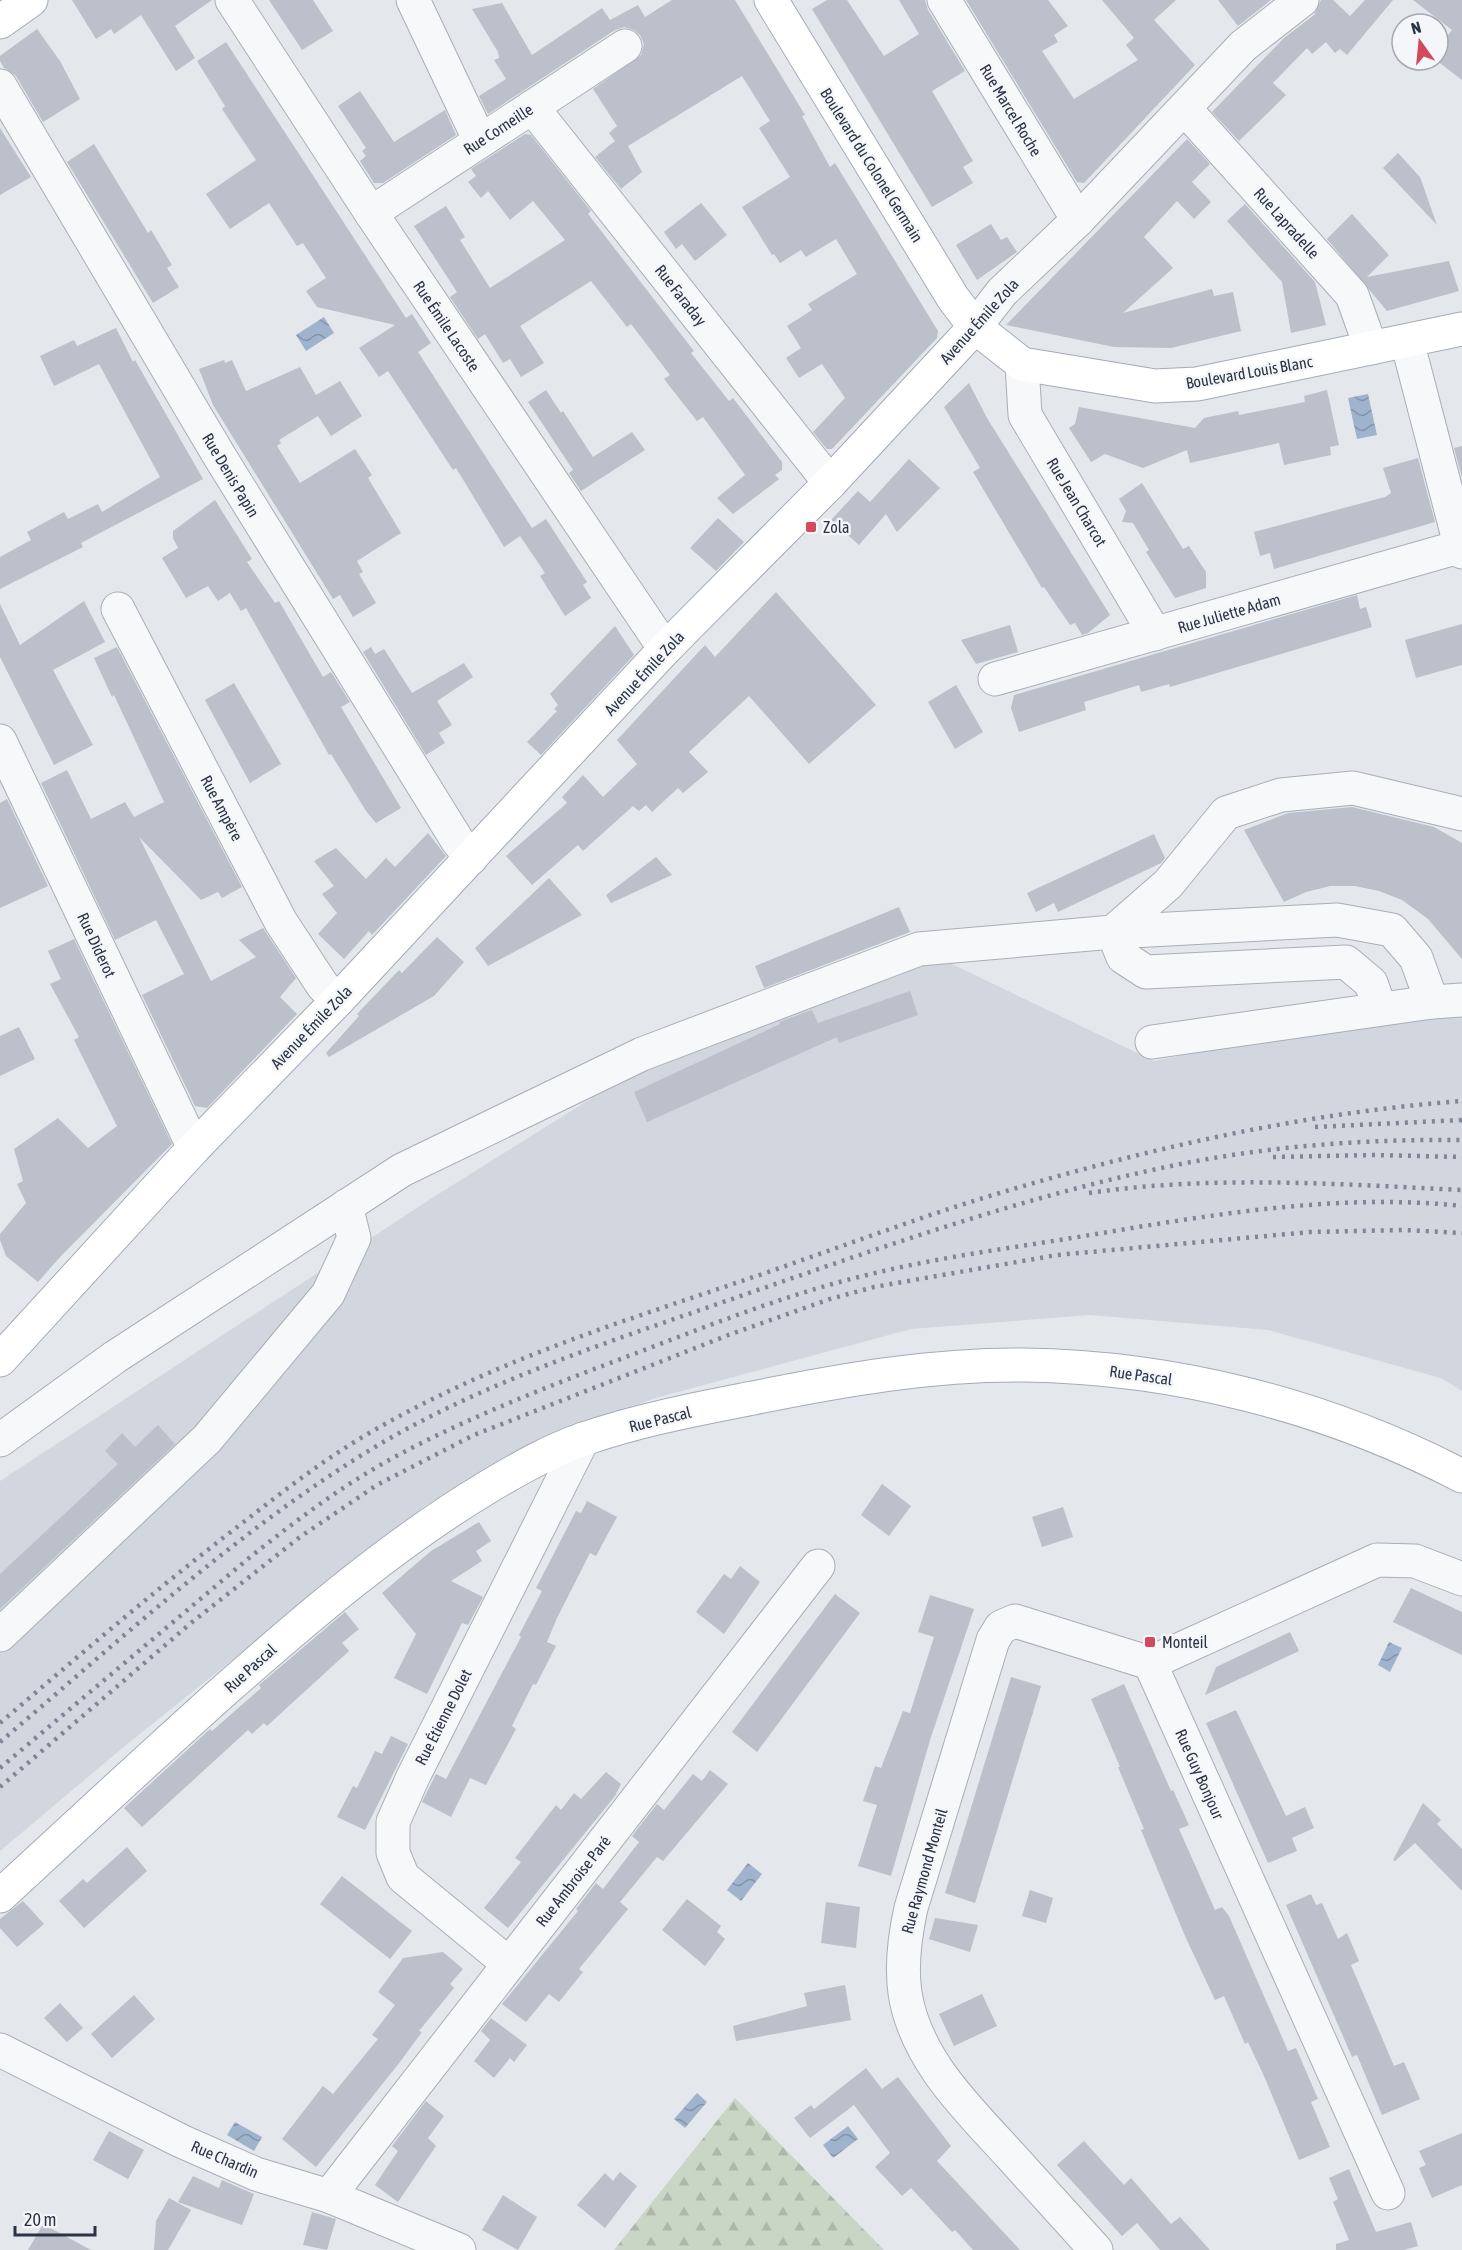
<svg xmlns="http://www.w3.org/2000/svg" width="1462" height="2250" viewBox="0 0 1462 2250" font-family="'Asap Condensed',sans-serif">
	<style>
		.built { fill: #d2d6de }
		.forest { fill: url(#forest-firs) }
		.water { fill: url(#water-waves) }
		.building { fill: #bbc0ca }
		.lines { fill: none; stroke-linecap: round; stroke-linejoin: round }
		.minor-casing { stroke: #a9aeb7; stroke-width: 35 }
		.major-casing { stroke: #a3abb8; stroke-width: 35 }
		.minor { stroke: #f7f8fa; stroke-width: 33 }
		.major { stroke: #fff; stroke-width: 33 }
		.rail { stroke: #7d8696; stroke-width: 4.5; stroke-dasharray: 3 6; stroke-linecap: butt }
		.poi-dot { fill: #d1495b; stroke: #f4f6f9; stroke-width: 2 }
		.labels { text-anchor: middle; stroke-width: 5; stroke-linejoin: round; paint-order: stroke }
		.street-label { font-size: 16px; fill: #2b3445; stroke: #f4f6f9 }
		.poi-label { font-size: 16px; fill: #2b3445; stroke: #f4f6f9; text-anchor: start }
	</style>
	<defs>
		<pattern id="forest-firs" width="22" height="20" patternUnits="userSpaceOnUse" patternTransform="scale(1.5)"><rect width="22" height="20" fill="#c9d6c5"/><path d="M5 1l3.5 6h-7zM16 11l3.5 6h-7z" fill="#adb8ab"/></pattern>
		<pattern id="water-waves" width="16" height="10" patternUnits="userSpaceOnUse" patternTransform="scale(1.5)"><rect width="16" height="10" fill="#9fb4cc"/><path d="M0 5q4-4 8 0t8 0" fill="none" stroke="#8293a7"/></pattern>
	</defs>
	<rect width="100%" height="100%" fill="#e4e7ec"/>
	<path class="built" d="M914,946L1154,1061L1351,1021L1462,1012V1391L1441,1378L1268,1330L1090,1315L911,1329L652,1399L528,1448L426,1505L126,1745L0,1851V1481L432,1198L654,1059Z"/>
	<path class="forest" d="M735,2098L884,2250H614Z"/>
	<g class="water">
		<path d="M324,317L334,333L306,351L296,335Z"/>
		<path d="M1368,394L1377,435L1357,439L1348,398Z"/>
		<path d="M1389,1642L1402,1648L1390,1672L1378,1665Z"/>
		<path d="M748,1863L762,1874L741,1901L727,1890Z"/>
		<path d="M697,2093L707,2102L685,2128L674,2119Z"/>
		<path d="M235,2122L262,2137L254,2151L227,2135Z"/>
		<path d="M848,2126L858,2139L833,2158L823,2145Z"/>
	</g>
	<g class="building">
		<path d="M72,0H212L175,26L195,58L176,71L141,15L114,34L111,29L96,39Z"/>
		<path d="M269,0H313L333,31L302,50Z"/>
		<path d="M672,0H735L805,115L802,116L830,167L835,163L938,331L937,338L832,449H827L813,432L845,398L822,364L799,378L786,358L801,348L787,326L812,310L808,304L857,274L836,239L806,257L801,250L780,263L774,254L772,255L742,207L790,177L759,128L770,121L742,76L628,146L642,172L621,189L595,157L615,141L609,133L617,126L593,89L641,55L644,44L640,35L634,30L624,27L615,30L488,114L479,96L506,79L494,60L499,58L498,52L472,9L502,3L532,55L602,8L610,20L638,5L645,17Z"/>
		<path d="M827,0H847L884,56L919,34L899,0H925L928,10L965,71L932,91L973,161L963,167L973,183L932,207L812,9Z"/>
		<path d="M966,0H1048L1068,26L1054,35L1058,42L1042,51L1074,99L1138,60L1126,45L1134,38L1102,0H1176L1154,20L1195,65L1084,183L1077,182Z"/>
		<path d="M1218,0H1271L1238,26Z"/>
		<path d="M1321,0H1333L1350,16L1365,0H1393L1347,55L1340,49L1335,53L1326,42L1312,54L1307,48L1273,83L1286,95L1239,141L1212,112L1284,38L1314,15Z"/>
		<path d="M1413,0H1462V80L1436,60H1438V48L1452,30Z"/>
		<path d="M37,29L60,61L80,99L43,122L16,76L4,68L0,61V56Z"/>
		<path d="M226,42L406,318L412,314L431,343L418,352L502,482L532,528L546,519L587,582L583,585L591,598L565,616L540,576L545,573L520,536L504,547L456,468L453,470L388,371L379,377L359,348L395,325L317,307L306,291L326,278L303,243L297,246L269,203L230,229L206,194L256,160L222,109L225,106L197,61Z"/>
		<path d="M360,91L394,142L445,110L456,135L383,183H374L360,161L366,156L362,151L366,148L338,106Z"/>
		<path d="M0,128L31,177L0,195Z"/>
		<path d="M525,134L531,135L591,211L588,214L694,351L691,353L729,401L733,398L782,462V470L775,475L779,479L733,514L717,498L745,475L703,417L697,421L664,379L670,375L631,324L627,327L591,281L520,326L544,363L521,377L510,359L503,363L485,334L478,339L450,297L457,292L414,226L446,206L465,237L460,240L490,288L565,240L533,201L510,220L488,191L481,198L468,182L476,176L471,169Z"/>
		<path d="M1187,139L1210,164L1192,182L1211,202L1194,219L1177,201L1144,237L1173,268L1123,313L1212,289L1214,296L1233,292L1241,331L1171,348L1114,347L1006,325Z"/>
		<path d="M94,144L148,233L151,230L172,265L167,268L179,287L153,303L67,162Z"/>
		<path d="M1398,153L1420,177L1437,225L1383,168Z"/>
		<path d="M701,203L727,235L695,261L682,244L676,249L664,232Z"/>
		<path d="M1245,204L1315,282L1326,325L1291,333L1282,282L1227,221Z"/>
		<path d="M1352,214L1389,255L1367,277L1449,261L1459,291L1387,311L1327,239Z"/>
		<path d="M991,224L1001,240L1007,237L1017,252L977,280L956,245Z"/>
		<path d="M116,328L133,362L135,360L203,479L81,543L83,547L0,589V557L31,540L27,532L64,512L68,519L98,504L102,512L160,477L99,364L54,386L40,356L74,340L77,346Z"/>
		<path d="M224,360L225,363L232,360L246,391L300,367L316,395L340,381L362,416L331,436L318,416L279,440L281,443L277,446L300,483L355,449L372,475L368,478L401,533L357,561L363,572L359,574L376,603L353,617L340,595L333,599L213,405L199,369Z"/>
		<path d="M969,383L987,418L1110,615L1088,633L1082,635L1075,623L1070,625L1044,587L1042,588L973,472L980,468L944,407Z"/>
		<path d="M546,390L561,413L563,411L593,457L632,432L645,450L581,491L569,473L573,470L528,402Z"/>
		<path d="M1327,390L1339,445L1330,447L1331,455L1284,465L1279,443L1190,463L1187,450L1143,468L1105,454L1091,462L1069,428L1075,424L1079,407L1195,428L1204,418L1238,411L1239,415L1305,402L1304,396Z"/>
		<path d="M1462,446V478L1454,448Z"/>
		<path d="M1418,458L1435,522L1274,569L1270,553L1260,556L1254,532L1385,497L1391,493L1383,468Z"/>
		<path d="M909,459L940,488L897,532L886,514L859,545L831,520L858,491L870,502Z"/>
		<path d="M1142,483L1183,549L1189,546L1206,572V588L1175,598L1146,552L1149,550L1133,523L1122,522L1126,511L1119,499Z"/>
		<path d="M215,500L252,559L247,562L275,603L279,601L323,677L331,672L350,702L341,707L401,808L376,823L366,811L331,754L329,755L246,608L241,611L230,593L218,601L208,586L186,598L162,558L178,548L173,538V531Z"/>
		<path d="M718,518L744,542L716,571L690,548Z"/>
		<path d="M776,592L876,705L809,764L749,696L689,752L708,772L683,793L678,788L652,812L646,805L639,811L633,806L583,851L578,845L532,885L506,856L567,803L562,797L583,775L603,797L637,764L617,740L705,645L715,657Z"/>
		<path d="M1357,595L1360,609L1366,607L1372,627L1170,687L1169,684L1141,692L1139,685L1084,702L1086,710L1019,732L1011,708L1014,695Z"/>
		<path d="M84,601L105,642L53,670L93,745L54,765L0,657V604L20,645Z"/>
		<path d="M1462,624V665L1416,678L1405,640Z"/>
		<path d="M1010,625L1018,652L976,664L961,640Z"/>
		<path d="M615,626L634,655L541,755L527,742L557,711L554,709L558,705L550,694Z"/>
		<path d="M117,647L242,887L222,898L218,892L201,900L139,837L211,981L256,957L239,940L263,928L296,978L280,997L297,1014L207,1108L195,1106L142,995L184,974L156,920L115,940L41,783L67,770L91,819L125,802L134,817L164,802L114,695L112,697L94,658Z"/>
		<path d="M371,647L375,654L384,649L412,693L464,663L473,677L437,701L452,725L439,733L445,743L426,755L363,652Z"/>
		<path d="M234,683L281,764L250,783L205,700Z"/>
		<path d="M956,685L983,732L955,749L928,702Z"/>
		<path d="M7,799L48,886L0,908V803Z"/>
		<path d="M1352,807L1434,827L1462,843V959L1428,919L1402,900L1379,891L1355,886H1330L1306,892L1284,902L1244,830L1288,813Z"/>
		<path d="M428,833L446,856L372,935L369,931L344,959L318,934L337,913L322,894L334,886L314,861L336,848L366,879L386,858L395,867Z"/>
		<path d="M1154,834L1165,858L1161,863L1058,912L1054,903L1036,912L1027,893Z"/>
		<path d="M656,857L672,875L611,903L606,895Z"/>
		<path d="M549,878L582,915L488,966L475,948Z"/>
		<path d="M899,907L910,932L764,988L755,966Z"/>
		<path d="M437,937L464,962L434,996L329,1057L326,1053L359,1016L357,1014L399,970L402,973Z"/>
		<path d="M74,939L172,1144L61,1256L38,1282L6,1256L0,1240V1234L26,1203L17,1184L23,1181L14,1149L58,1118L88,1148L117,1126L74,1040L79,1037L50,984L61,979L48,951Z"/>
		<path d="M910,991L918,1015L839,1043L837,1037L647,1122L634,1092L780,1024L779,1022L812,1010L818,1023Z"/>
		<path d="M19,1027L35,1059L0,1076V1036Z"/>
		<path d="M158,1425L175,1444L0,1609V1574L118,1464L105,1451L122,1433L135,1447Z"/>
		<path d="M882,1484L911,1506L889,1536L861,1515Z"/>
		<path d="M587,1501L617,1517L596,1556L590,1553L557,1618L547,1642L556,1646L536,1685L533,1684L512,1726L516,1729L486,1785L470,1778L451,1817L422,1802L436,1774L446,1779L521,1637L519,1635L542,1591L536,1588L576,1511L581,1513Z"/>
		<path d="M1063,1507L1073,1537L1042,1547L1032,1517Z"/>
		<path d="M479,1522L491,1541L476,1551L482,1561L451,1581L483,1597L468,1625L462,1623L427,1694L394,1678L416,1634L382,1593L431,1551Z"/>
		<path d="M740,1566L760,1582L724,1634L696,1612L724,1574L731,1579Z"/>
		<path d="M1411,1588L1462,1612V1655L1393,1622Z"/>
		<path d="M835,1594L860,1613L757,1752L732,1732Z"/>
		<path d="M930,1595L974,1609L930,1740L891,1876L858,1866L877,1805L863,1801L875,1766L881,1768L903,1711L910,1713L934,1637L918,1632Z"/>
		<path d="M345,1612L359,1629L342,1643L349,1651L267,1726L264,1723L252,1734L248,1730L142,1827L124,1808L210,1729L212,1731L261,1688L259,1685Z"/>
		<path d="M1290,1632L1299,1651L1205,1695L1216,1667Z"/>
		<path d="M1011,1677L1041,1686L975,1903L945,1893Z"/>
		<path d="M1124,1684L1171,1791L1173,1790L1189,1825L1179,1829L1215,1910L1222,1907L1229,1916L1288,2051L1296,2048L1318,2099L1311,2102L1330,2147L1299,2160L1264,2076L1248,2042L1245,2044L1224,1996L1215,2000L1185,1936L1141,1830L1144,1829L1118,1767H1120L1091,1699Z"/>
		<path d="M1236,1710L1286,1816L1305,1807L1314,1828L1292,1838L1297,1851L1268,1863L1206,1723Z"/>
		<path d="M391,1736L408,1744L365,1830L337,1817L353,1786L357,1788L375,1751L382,1754Z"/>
		<path d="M710,1770L728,1784L663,1861L657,1857L620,1902L628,1909L579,1969L583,1972L559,2002L549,1994L526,2022L502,2004L578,1911L576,1909L596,1883L603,1889L639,1842L632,1836L657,1804L664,1810L693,1774L702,1781Z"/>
		<path d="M606,1772L621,1784L615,1796L508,1928L484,1908L521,1862L515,1858L556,1805L561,1810L574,1793L581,1799Z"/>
		<path d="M1423,1803L1441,1820L1437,1824L1462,1849V1891L1415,1843L1395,1861L1393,1860Z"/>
		<path d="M127,1847L147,1871L84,1928L59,1901L83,1879L87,1883Z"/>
		<path d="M342,1876L412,1931L390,1959L320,1904Z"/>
		<path d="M1030,1890L1053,1898L1046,1923L1022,1916Z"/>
		<path d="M1311,1894L1316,1905L1322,1903L1338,1939L1347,1933L1359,1961L1351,1965L1394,2066L1404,2062L1420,2099L1382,2115L1357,2055L1352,2057L1286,1905Z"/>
		<path d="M687,1899L721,1926L717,1932L725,1939L705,1966L662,1930Z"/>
		<path d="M23,1901L44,1924L17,1947L0,1928V1919Z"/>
		<path d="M826,1902L860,1907L856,1948L821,1943Z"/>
		<path d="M935,1918L978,1925L970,1952L929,1939Z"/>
		<path d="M443,1952L463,1969L450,1984L454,1988L419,2031L422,2032L400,2062L316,2167L282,2139L323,2086L333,2094L378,2039L372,2035L395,2005L378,1992L403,1958Z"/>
		<path d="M845,1985L851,2020L736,2041L733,2026L807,2006L804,1993Z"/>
		<path d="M982,1994L997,2026L954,2046L939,2014Z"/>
		<path d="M134,1995L155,2019L112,2058L91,2034Z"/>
		<path d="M60,2003L83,2028L67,2042L44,2018Z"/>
		<path d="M491,2018L527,2045L514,2062L510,2058L494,2078L474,2061L490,2040L481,2031Z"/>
		<path d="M866,2068L882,2089L898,2077L951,2146L937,2161L1020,2250H973L955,2230L952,2232L911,2188L902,2196L875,2167L890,2153L854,2105L810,2138L794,2118L811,2105L814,2109Z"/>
		<path d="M426,2101L444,2116L428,2138L436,2146L398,2202L375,2185L398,2151L392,2146Z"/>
		<path d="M109,2131L144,2150L128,2179L93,2160Z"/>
		<path d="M1462,2133V2185L1432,2198L1419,2168L1426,2165L1419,2151Z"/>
		<path d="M1084,2141L1124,2185L1131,2178L1171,2224L1180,2217L1210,2250H1160L1137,2223L1122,2236L1057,2165Z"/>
		<path d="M1349,2169L1376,2232L1411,2222L1418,2246L1404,2250H1336V2244L1349,2240L1333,2202L1338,2199L1329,2178Z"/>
		<path d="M620,2172L637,2186L605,2228L577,2205L605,2173L613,2181Z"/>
		<path d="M193,2176L219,2188L222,2180L254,2194L242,2225L178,2202Z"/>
		<path d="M503,2195L537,2217L518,2250L482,2230Z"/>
		<path d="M169,2198L191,2210L168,2250H154L156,2221Z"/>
		<path d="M312,2212L336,2219L327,2250L303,2245Z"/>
		<path d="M43,2224L91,2250H28Z"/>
	</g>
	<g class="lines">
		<g class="minor-casing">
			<g id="minor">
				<path d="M232,0L371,213L665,649"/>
				<path d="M413,0L480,141"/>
				<path d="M944,0L1078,220"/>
				<path d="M0,86L220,457L457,840L471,858"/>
				<path d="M532,107L830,483"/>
				<path d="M1185,109L1352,295L1371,348"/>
				<path d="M371,213L625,46"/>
				<path d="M975,327L1002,292L1078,220L1243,46L1302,0"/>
				<path d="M1407,341L1462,552"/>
				<path d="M1022,364L1025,415L1155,634"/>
				<path d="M118,609L281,922L323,986L338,1000"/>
				<path d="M995,679L1462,546"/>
				<path d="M0,741L194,1148"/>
				<path d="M1380,1009L1371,983L1346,962L1146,972L1123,957L1113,932L1337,920L1392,930L1416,958L1432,1002"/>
				<path d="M1152,1042L1432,1002L1462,1000"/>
				<path d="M0,1440L115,1357L402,1170L642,1054L919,949L1113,932L1168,884L1226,813L1281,795L1353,788L1462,814"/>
				<path d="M0,1635L207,1439L328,1294L354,1238L346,1206"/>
				<path d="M1150,1663L1388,2193"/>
				<path d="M1150,1663L1377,1560L1415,1561L1462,1579"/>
				<path d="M509,1964L403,1877L393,1853V1822L413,1777L583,1439"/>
				<path d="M0,2050L181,2141L256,2174L329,2196L459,2250"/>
				<path d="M329,2196L818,1566"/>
				<path d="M1096,2250C1067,2218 1039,2187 1010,2155C968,2109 915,2059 905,1993C901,1965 905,1935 911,1908L993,1640L1001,1627L1015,1621L1150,1663"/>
			</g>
		</g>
		<g class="major-casing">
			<g id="major">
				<path d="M771,0L953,298L975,327L1022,364L1155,386L1197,384L1462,329"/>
				<path d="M0,22L31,0"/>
				<path d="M0,1360L194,1148L338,1000L665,649L830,483L975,327"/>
				<path d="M0,1896C75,1827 150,1757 226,1689C309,1616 393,1544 488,1487C518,1469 551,1450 584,1439C638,1420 697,1409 753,1398C842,1380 933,1364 1024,1365C1176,1367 1327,1406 1462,1476"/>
			</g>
		</g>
		<use href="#minor" class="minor"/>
		<use href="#major" class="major"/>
		<g class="rail">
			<path d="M1315,1127L1462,1120"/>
			<path d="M1273,1157L1373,1155L1462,1157"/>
			<path d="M1089,1193C1212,1175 1338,1184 1462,1190"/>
			<path d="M0,1723C81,1654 161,1585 245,1521C286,1489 326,1458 371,1432C502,1356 635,1318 777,1269C849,1244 920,1217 993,1195C1146,1149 1302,1113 1462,1101"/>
			<path d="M0,1742C119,1641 236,1532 370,1450C482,1382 606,1343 729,1300C874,1250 1021,1197 1171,1166C1267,1146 1365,1139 1462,1140"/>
			<path d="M0,1768L249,1558C298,1519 348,1481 404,1452C482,1411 565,1380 647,1349C720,1321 792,1293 867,1275C943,1256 1020,1247 1096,1234C1216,1214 1340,1193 1462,1206"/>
			<path d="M0,1787L191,1623L300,1537L377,1485L474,1435L731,1334L830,1299L874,1287L1057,1255L1310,1232L1404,1230L1462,1233"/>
		</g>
	</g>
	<g class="poi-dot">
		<rect x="805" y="521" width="12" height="12" rx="3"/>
		<rect x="1144" y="1636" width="12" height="12" rx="3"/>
	</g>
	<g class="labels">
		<g class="street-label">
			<text transform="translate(1011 110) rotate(59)" y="6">Rue Marcel Roche</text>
			<text transform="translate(498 129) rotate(-33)" y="6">Rue Corneille</text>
			<text transform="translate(872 165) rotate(58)" y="6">Boulevard du Colonel Germain</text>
			<text transform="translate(1287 223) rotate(48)" y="6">Rue Lapradelle</text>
			<text transform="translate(681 295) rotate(52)" y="6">Rue Faraday</text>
			<text transform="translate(979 321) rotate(-48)" y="6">Avenue Émile Zola</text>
			<text transform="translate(447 326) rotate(56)" y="6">Rue Émile Lacoste</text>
			<text transform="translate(1249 372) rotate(-10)" y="6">Boulevard Louis Blanc</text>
			<text transform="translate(231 475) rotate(59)" y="6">Rue Denis Papin</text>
			<text transform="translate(1077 502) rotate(59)" y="6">Rue Jean Charcot</text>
			<text transform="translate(1229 613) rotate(-16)" y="6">Rue Juliette Adam</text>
			<text transform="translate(644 673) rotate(-47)" y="6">Avenue Émile Zola</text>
			<text transform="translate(222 808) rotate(62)" y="6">Rue Ampère</text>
			<text transform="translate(97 945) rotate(65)" y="6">Rue Diderot</text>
			<text transform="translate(311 1027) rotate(-46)" y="6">Avenue Émile Zola</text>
			<text transform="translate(1141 1375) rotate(8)" y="6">Rue Pascal</text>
			<text transform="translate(660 1419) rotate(-14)" y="6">Rue Pascal</text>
			<text transform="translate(250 1668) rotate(-42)" y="6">Rue Pascal</text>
			<text transform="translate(443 1717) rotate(-63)" y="6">Rue Étienne Dolet</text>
			<text transform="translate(1200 1774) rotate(66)" y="6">Rue Guy Bonjour</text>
			<text transform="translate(924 1871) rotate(-74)" y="6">Rue Raymond Monteil</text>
			<text transform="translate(573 1881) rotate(-52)" y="6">Rue Ambroise Paré</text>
			<text transform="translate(225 2159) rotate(23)" y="6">Rue Chardin</text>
		</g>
		<g class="poi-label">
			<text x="823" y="533">Zola</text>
			<text x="1162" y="1648">Monteil</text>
		</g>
	</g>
	<g transform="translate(1420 42) rotate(345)"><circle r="28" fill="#f4f6f9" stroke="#a4a8b1" stroke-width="1.5"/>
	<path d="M0-4.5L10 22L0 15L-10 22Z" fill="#d1495b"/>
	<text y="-9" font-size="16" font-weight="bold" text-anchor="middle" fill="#2b3445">N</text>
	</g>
	<path d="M15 2226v9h80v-9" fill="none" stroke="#2b3445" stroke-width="3"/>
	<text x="24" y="2226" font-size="18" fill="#2b3445" stroke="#f4f6f9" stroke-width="4.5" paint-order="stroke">20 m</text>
</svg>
